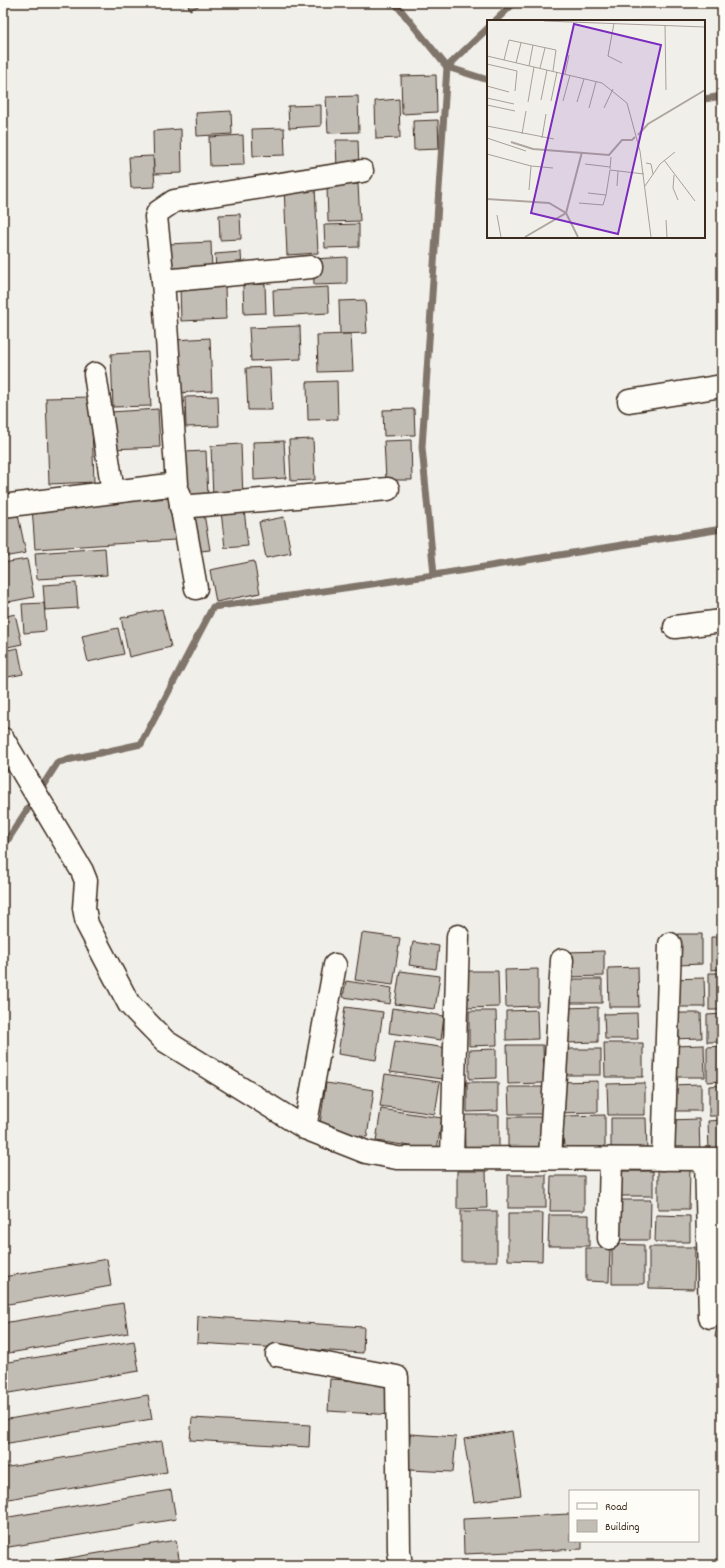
<svg xmlns="http://www.w3.org/2000/svg" width="725" height="1568" viewBox="0 0 725 1568" font-family="Dekko,sans-serif">
	<style>
		.lines { fill: none; stroke-linecap: round; stroke-linejoin: round }
		.stream { stroke: #80746b; stroke-width: 7 }
		.building { fill: #c1bcb4; stroke: #3b2a1e }
		.minor-casing { stroke: #3b2a1e; stroke-width: 25 }
		.minor { stroke: #fdfcf7; stroke-width: 22 }
		.inset-river { fill: none; stroke: #aea69f; stroke-width: 2 }
		.inset-road { fill: none; stroke: #a8a098; stroke-width: 1 }
		.view { fill: #7b2cbf; fill-opacity: 0.15; stroke: #7b2cbf; stroke-width: 2 }
		.inset-edge { fill: none; stroke: #3b2a1e; stroke-width: 2 }
	</style>
	<rect width="100%" height="100%" fill="#f1efea"/>
	<filter id="ink" filterUnits="userSpaceOnUse"><feTurbulence type="fractalNoise" baseFrequency=".025" numOctaves="2"/><feDisplacementMap in="SourceGraphic" scale="8" xChannelSelector="R" yChannelSelector="G"/><feConvolveMatrix kernelMatrix="1 2 1 2 8 2 1 2 1" color-interpolation-filters="sRGB"/></filter>
	<g filter="url(#ink)">
		<g class="lines">
			<g class="stream">
				<path d="M395,3L447,67L488,80"/>
				<path d="M495,21L514,3"/>
				<path d="M704,99L722,96"/>
				<path d="M434,575L422,447L447,67L488,28"/>
				<path d="M3,847L58,762L141,744L213,607L434,575L722,529"/>
			</g>
		</g>
		<g class="building">
			<path d="M187,3H204L190,10Z"/>
			<path d="M436,75L437,112L402,114L401,76Z"/>
			<path d="M358,96L359,132L328,133L326,97Z"/>
			<path d="M399,99L400,138L376,139L375,101Z"/>
			<path d="M321,105V126L289,128L288,106Z"/>
			<path d="M231,111L232,134L197,136L196,113Z"/>
			<path d="M438,120L439,149L414,150L413,121Z"/>
			<path d="M284,128L285,155L253,156L252,129Z"/>
			<path d="M181,129L182,173L154,174L153,131Z"/>
			<path d="M243,135L244,165L210,166L209,137Z"/>
			<path d="M336,140H358L359,169L337,170Z"/>
			<path d="M153,156L155,187L131,188L129,157Z"/>
			<path d="M358,184L360,221L328,222L327,186Z"/>
			<path d="M315,186L318,253L287,255L284,187Z"/>
			<path d="M240,214L241,239L220,240L219,215Z"/>
			<path d="M359,224V247L325,248L324,225Z"/>
			<path d="M211,242L212,271L169,273L168,244Z"/>
			<path d="M241,252L242,269L216,270L215,254Z"/>
			<path d="M347,257V284L314,285L313,259Z"/>
			<path d="M265,284L266,313L244,314L243,285Z"/>
			<path d="M225,285L226,319L181,321L180,287Z"/>
			<path d="M328,287L329,313L274,316L273,290Z"/>
			<path d="M365,300L367,333L340,334L339,301Z"/>
			<path d="M300,326L301,359L251,361L249,328Z"/>
			<path d="M351,334L353,371L318,372L317,335Z"/>
			<path d="M210,338L212,391L176,393L174,340Z"/>
			<path d="M148,352L151,406L113,407L111,354Z"/>
			<path d="M270,367L272,410H248L246,368Z"/>
			<path d="M337,381L338,419L308,420L307,382Z"/>
			<path d="M218,396L219,426L186,427L185,397Z"/>
			<path d="M91,397L94,482L49,484L46,398Z"/>
			<path d="M158,409L160,447L111,449L110,412Z"/>
			<path d="M414,409L415,435L384,436L383,410Z"/>
			<path d="M313,439L315,480L291,481L289,440Z"/>
			<path d="M411,440L412,480H386L384,441Z"/>
			<path d="M284,441L286,478L254,480L253,442Z"/>
			<path d="M241,444L243,497L213,498L211,446Z"/>
			<path d="M206,451L208,498L185,499L183,452Z"/>
			<path d="M172,498L175,540L35,549L32,507Z"/>
			<path d="M244,509L248,546L225,548L221,511Z"/>
			<path d="M17,510L26,553L3,557V512Z"/>
			<path d="M204,514L210,550L192,552L186,517Z"/>
			<path d="M284,517L291,553L266,558L259,522Z"/>
			<path d="M105,548L107,575L37,579L35,553Z"/>
			<path d="M27,559L34,597L3,603V563Z"/>
			<path d="M254,561L260,593L216,602L210,570Z"/>
			<path d="M76,583L78,608L45,610L43,585Z"/>
			<path d="M44,603L46,631L24,633L22,604Z"/>
			<path d="M162,609L171,647L129,657L121,618Z"/>
			<path d="M15,614L22,644L3,648V617Z"/>
			<path d="M118,628L124,654L88,662L82,636Z"/>
			<path d="M18,648L23,674L3,678V651Z"/>
			<path d="M362,933L400,938L393,985L355,980Z"/>
			<path d="M678,934H702V964L678,965Z"/>
			<path d="M711,937H722V969L711,970Z"/>
			<path d="M413,942L439,946L436,969L409,965Z"/>
			<path d="M604,951V976L566,977V952Z"/>
			<path d="M638,967L639,1007H609L608,968Z"/>
			<path d="M538,969V1006L506,1007L505,970Z"/>
			<path d="M400,971L440,976L435,1009L395,1004Z"/>
			<path d="M464,971H498L499,1007L465,1008Z"/>
			<rect x="709" y="973" width="13" height="37"/>
			<path d="M704,978L705,1007H671L670,979Z"/>
			<path d="M566,979H602V1003H567Z"/>
			<path d="M346,981L392,988L390,1004L343,997Z"/>
			<path d="M345,1007L383,1012L376,1060L338,1054Z"/>
			<path d="M598,1007V1042L565,1043L564,1008Z"/>
			<path d="M392,1008L444,1016L441,1040L389,1033Z"/>
			<path d="M537,1010L538,1039L506,1040V1011Z"/>
			<path d="M469,1011H496L497,1045L469,1046Z"/>
			<path d="M637,1013L638,1039H605L604,1014Z"/>
			<path d="M671,1013H701L702,1038L671,1039Z"/>
			<path d="M722,1014V1042H707V1015Z"/>
			<path d="M395,1041L448,1048L443,1079L390,1072Z"/>
			<path d="M604,1043H643V1077H605Z"/>
			<path d="M507,1045H543L544,1083L508,1084Z"/>
			<path d="M704,1045L705,1077H673L672,1046Z"/>
			<path d="M722,1046V1081L707,1082V1047Z"/>
			<path d="M496,1049V1078L469,1079V1050Z"/>
			<rect x="563" y="1049" width="38" height="26"/>
			<path d="M385,1074L440,1082L435,1114L380,1106Z"/>
			<path d="M598,1081V1112L558,1113V1082Z"/>
			<path d="M467,1082H498V1111L467,1112Z"/>
			<path d="M326,1083L374,1090L367,1137L319,1130Z"/>
			<path d="M645,1083V1115H608L607,1084Z"/>
			<path d="M701,1084V1111H670V1085Z"/>
			<path d="M722,1085V1116H709V1086Z"/>
			<path d="M508,1087H545V1114H509Z"/>
			<path d="M381,1109L442,1118L437,1150L376,1141Z"/>
			<path d="M464,1115H499V1149H465Z"/>
			<path d="M605,1115V1152H564L563,1116Z"/>
			<path d="M508,1117H541V1148L508,1149Z"/>
			<path d="M611,1118H646L647,1151H611Z"/>
			<path d="M699,1119L700,1154L668,1155L667,1120Z"/>
			<path d="M722,1120V1153H709L708,1121Z"/>
			<path d="M658,1170H690L689,1209H658Z"/>
			<path d="M457,1171H486L487,1208L457,1209Z"/>
			<rect x="619" y="1171" width="34" height="25"/>
			<path d="M715,1171H722V1205H714Z"/>
			<rect x="508" y="1175" width="38" height="33"/>
			<path d="M551,1176H584V1211H550Z"/>
			<path d="M614,1200H651L650,1240H614Z"/>
			<rect x="721" y="1210" width="1" height="35"/>
			<rect x="461" y="1211" width="36" height="50"/>
			<path d="M508,1213H543L542,1261L508,1260Z"/>
			<path d="M549,1215H589V1246H548Z"/>
			<path d="M656,1215L690,1216V1242H655Z"/>
			<path d="M612,1244L644,1245V1284H612Z"/>
			<path d="M649,1247H695L694,1289L649,1288Z"/>
			<path d="M586,1248H610L609,1282L586,1281Z"/>
			<rect x="717" y="1249" width="5" height="32"/>
			<path d="M107,1259L111,1286L3,1305V1277Z"/>
			<path d="M722,1301V1339L715,1337Z"/>
			<path d="M123,1303L128,1333L3,1354V1323Z"/>
			<path d="M198,1316L364,1327L363,1353L197,1343Z"/>
			<path d="M134,1341L139,1371L3,1394V1363Z"/>
			<path d="M330,1379L394,1383L392,1415L328,1411Z"/>
			<path d="M148,1395L152,1419L3,1444V1420Z"/>
			<path d="M192,1418L310,1425L309,1447L190,1440Z"/>
			<path d="M512,1431L521,1495L474,1502L464,1439Z"/>
			<path d="M410,1434L456,1437L453,1472L408,1470Z"/>
			<path d="M162,1441L167,1472L3,1500V1468Z"/>
			<path d="M171,1490L176,1519L3,1548V1518Z"/>
			<path d="M570,1514V1541H582V1549L464,1554L463,1519Z"/>
			<path d="M176,1540L180,1565H28Z"/>
		</g>
		<g class="lines">
			<g class="minor-casing">
				<g id="minor">
					<path d="M163,281L156,217L158,212L174,201L362,171"/>
					<path d="M95,374L113,492"/>
					<path d="M629,401L722,386"/>
					<path d="M179,493L196,588"/>
					<path d="M3,506L177,484L163,281L311,267"/>
					<path d="M181,507L388,489"/>
					<path d="M675,627L722,621"/>
					<path d="M3,739L82,871L86,881L84,908L87,924L129,1004L165,1041L305,1128L366,1152L397,1158L722,1159"/>
					<path d="M305,1128L335,965"/>
					<path d="M452,1157L458,936"/>
					<path d="M550,1158L562,960"/>
					<path d="M663,1159L670,944"/>
					<path d="M706,1159L710,1317"/>
					<path d="M609,1238L611,1159"/>
					<path d="M277,1355L397,1377L399,1551L401,1565"/>
				</g>
			</g>
			<use href="#minor" class="minor"/>
		</g>
	</g>
	<g transform="translate(487 20)">
		<rect width="218" height="218" fill="#f1efea"/>
		<path class="inset-river" d="M151,115L161,104L218,70M24,122L46,129L122,135L135,120H145L148,117M0,179L62,183L79,193L91,217M38,217L79,193L95,132"/>
		<path class="inset-road" d="M57,1L218,7M127,3L121,36L135,43M178,6L179,70M0,36L115,63L140,83L153,131L164,217M17,40L22,20L69,30L66,51M29,43L34,23M0,44L30,51L28,71M42,46L46,25M53,48L58,28M78,54L82,35M0,66L22,72M0,78L27,84M54,80L60,50M64,81L70,52M76,81L83,55M41,82L47,47M90,82L97,59M0,85L28,91M102,88L109,62M117,88L126,69M0,106L67,119M35,114L39,91M0,118L39,131M55,118L59,94M0,134L44,146L66,148M177,140L208,181M159,143L164,144L166,154M98,144L123,147M123,149L124,137M187,155L186,168L191,180M130,166L131,151M158,166L173,144L188,132M42,170L44,146M101,173L119,175L123,150L157,154M92,183L116,185L119,175M10,195L14,217M179,200L180,217"/>
		<path class="view" d="M87,4L174,25L131,214L44,193Z"/>
		<rect width="218" height="218" class="inset-edge"/>
	</g>
	<rect width="725" height="1568" fill="none" stroke="#fdfcf7" stroke-width="16"/>
	<rect x="8" y="8" width="709" height="1552" fill="none" stroke="#3b2a1e" stroke-width="1.5" filter="url(#ink)"/>
	<rect x="569" y="1490" width="130" height="52" fill="#fdfcf7" stroke="#afa8a0"/>
	<rect x="577" y="1503" width="20" height="6" fill="#fdfcf7" stroke="#afa8a0"/>
	<text x="605" y="1510" font-size="12" fill="#3b2a1e">Road</text>
	<rect x="577" y="1520" width="20" height="12" fill="#c1bcb4" stroke="#afa8a0"/>
	<text x="605" y="1530" font-size="12" fill="#3b2a1e">Building</text>
</svg>
